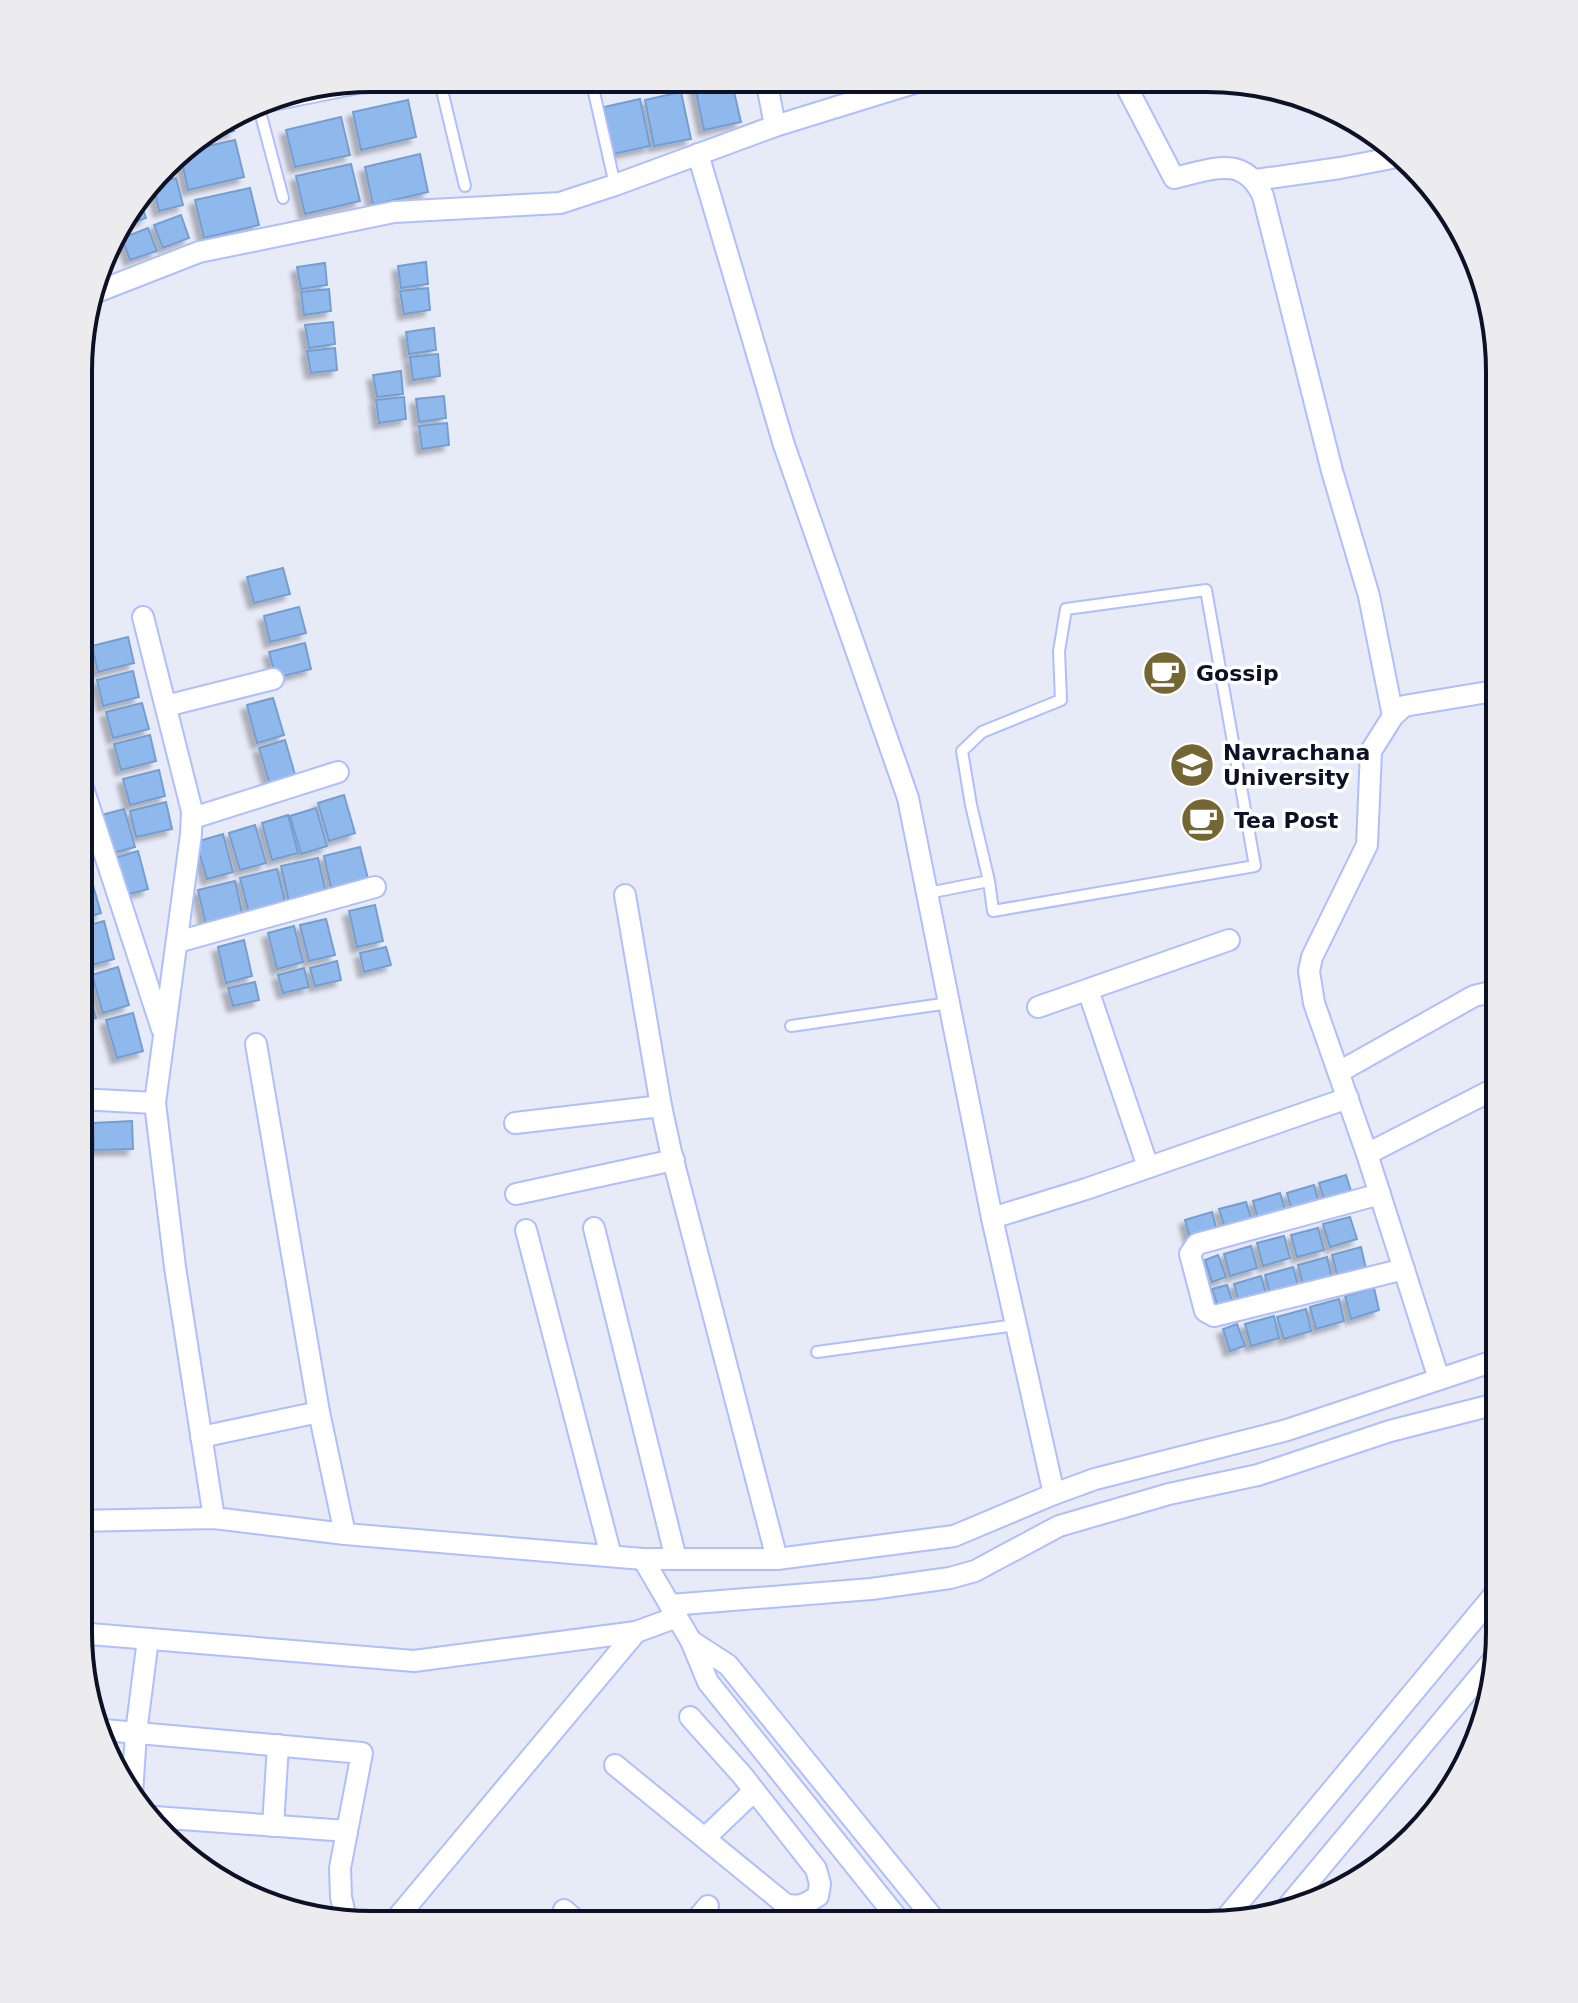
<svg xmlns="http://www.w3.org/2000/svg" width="1578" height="2003" viewBox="0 0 1578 2003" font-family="'DejaVu Sans',sans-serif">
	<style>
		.building { fill: #8fb9ec; stroke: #759ed0; stroke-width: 2; filter: url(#shadow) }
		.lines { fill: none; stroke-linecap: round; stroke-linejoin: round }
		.lane-casing { stroke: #b0bffb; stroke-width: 14 }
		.street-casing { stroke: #b0bffb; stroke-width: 24 }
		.lane { stroke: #fff; stroke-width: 10 }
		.street { stroke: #fff; stroke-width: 20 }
		.labels { text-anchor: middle; stroke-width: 7; stroke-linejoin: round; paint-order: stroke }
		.poi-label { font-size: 22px; font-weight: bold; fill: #0d1126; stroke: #fff; text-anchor: start }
		.rim { fill: none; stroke: #0d1126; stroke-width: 4 }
	</style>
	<defs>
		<filter id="shadow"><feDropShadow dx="-5.5" dy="5.5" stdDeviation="2" flood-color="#0004"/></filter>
	</defs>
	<rect width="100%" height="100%" fill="#e7eaf7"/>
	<g class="building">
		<path d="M713,79H731L741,122L704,130L694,83Z"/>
		<path d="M325,86L278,96L277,94Z"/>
		<path d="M681,92L691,139L654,146L645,100Z"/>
		<path d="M640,99L650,146L613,154L604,107Z"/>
		<path d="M408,100L416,137L361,150L353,112Z"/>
		<path d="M341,117L350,155L295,167L286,130Z"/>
		<path d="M231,120L234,131L197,140Z"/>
		<path d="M235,140L244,177L188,190L180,152Z"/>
		<path d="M420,154L428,192L373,205L365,167Z"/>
		<path d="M170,160L173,172L157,176Z"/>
		<path d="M351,164L360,201L305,214L296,176Z"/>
		<path d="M176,178L183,205L159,211L153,184Z"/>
		<path d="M250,188L259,225L204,238L195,200Z"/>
		<path d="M139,198L146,218L120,228L118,224Z"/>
		<path d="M181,215L189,238L163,248L154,225Z"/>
		<path d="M148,228L157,251L130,260L122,238Z"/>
		<path d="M426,262L428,284L401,288L398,266Z"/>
		<path d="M325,263L327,285L301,289L297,267Z"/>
		<path d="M428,288L430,310L404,314L400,291Z"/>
		<path d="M329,289L331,311L304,315L301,292Z"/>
		<path d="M333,322L335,344L309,348L305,325Z"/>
		<path d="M434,328L436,350L409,354L406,332Z"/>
		<path d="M335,348L337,370L311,373L307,351Z"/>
		<path d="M438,354L440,376L413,380L410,357Z"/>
		<path d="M401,371L403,394L377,397L373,375Z"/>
		<path d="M444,396L446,418L419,422L416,399Z"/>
		<path d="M404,397L406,419L379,423L376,400Z"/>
		<path d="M447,423L449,445L422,449L419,426Z"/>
		<path d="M283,568L290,594L254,603L247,577Z"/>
		<path d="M299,607L306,633L270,642L264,616Z"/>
		<path d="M128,637L134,663L98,672L92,646Z"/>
		<path d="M305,643L311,669L276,678L269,652Z"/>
		<path d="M133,671L139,697L103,706L97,680Z"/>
		<path d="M273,698L284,735L257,743L247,705Z"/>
		<path d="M142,703L149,729L113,738L106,712Z"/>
		<path d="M150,735L156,761L121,770L114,744Z"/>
		<path d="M285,740L296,778L270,785L259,748Z"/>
		<path d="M159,770L165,796L130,805L123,779Z"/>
		<path d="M344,795L355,833L329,841L318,803Z"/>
		<path d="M166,802L172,829L136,837L130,811Z"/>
		<path d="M316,808L327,846L301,854L290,816Z"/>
		<path d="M124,809L135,847L109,854L98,816Z"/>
		<path d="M288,815L298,853L272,860L262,823Z"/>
		<path d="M255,825L266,863L240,870L229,833Z"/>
		<path d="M223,834L233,872L207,879L196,842Z"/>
		<path d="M80,837L88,865L80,867Z"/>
		<path d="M360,847L369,883L332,892L324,856Z"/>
		<path d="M138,851L148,889L122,896L111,859Z"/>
		<path d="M318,858L326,893L289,902L281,866Z"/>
		<path d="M277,869L286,905L249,913L240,878Z"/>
		<path d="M90,875L101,913L79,920V879Z"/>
		<path d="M235,881L243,917L206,925L198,890Z"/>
		<path d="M375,905L383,941L357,947L349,911Z"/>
		<path d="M326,919L335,955L309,961L300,925Z"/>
		<path d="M104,921L114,959L88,966L79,928Z"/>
		<path d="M294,926L303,962L277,969L268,933Z"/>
		<path d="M244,940L252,976L226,983L218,947Z"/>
		<path d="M386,947L391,965L364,972L360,953Z"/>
		<path d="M337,961L341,980L315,986L310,968Z"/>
		<path d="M118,967L129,1005L103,1013L92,975Z"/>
		<path d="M304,968L309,987L283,993L278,975Z"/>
		<path d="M85,980L96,1018L79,1023V982Z"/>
		<path d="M255,982L259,1000L233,1006L228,988Z"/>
		<path d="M133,1013L143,1051L117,1058L106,1020Z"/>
		<path d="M132,1121L133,1149L94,1150L93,1123Z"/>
		<path d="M79,1122H84L85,1149H79Z"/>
		<path d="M1346,1175L1353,1197L1326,1205L1319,1183Z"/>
		<path d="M1314,1185L1320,1207L1293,1215L1287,1193Z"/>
		<path d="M1280,1193L1287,1215L1259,1223L1253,1201Z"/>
		<path d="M1246,1202L1253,1224L1226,1231L1219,1209Z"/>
		<path d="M1212,1212L1218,1235L1191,1242L1185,1220Z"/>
		<path d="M1350,1217L1357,1239L1330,1247L1323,1224Z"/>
		<path d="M1318,1228L1324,1250L1297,1257L1291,1235Z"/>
		<path d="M1284,1236L1290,1258L1263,1266L1257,1243Z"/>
		<path d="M1251,1246L1257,1268L1230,1276L1224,1254Z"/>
		<path d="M1361,1247L1366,1269L1338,1278L1332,1255Z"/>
		<path d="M1218,1255L1226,1277L1212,1282L1205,1260Z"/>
		<path d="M1327,1257L1332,1279L1304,1288L1298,1265Z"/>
		<path d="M1293,1267L1299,1289L1271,1297L1265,1275Z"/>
		<path d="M1261,1276L1267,1298L1240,1306L1234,1284Z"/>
		<path d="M1227,1285L1234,1307L1220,1312L1212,1289Z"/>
		<path d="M1374,1288L1379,1310L1351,1319L1345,1296Z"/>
		<path d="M1339,1299L1344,1321L1316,1329L1310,1307Z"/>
		<path d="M1306,1309L1311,1331L1284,1339L1277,1317Z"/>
		<path d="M1274,1316L1279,1338L1251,1346L1245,1324Z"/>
		<path d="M1237,1324L1245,1346L1230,1351L1223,1329Z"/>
	</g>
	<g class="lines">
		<g class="lane-casing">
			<g id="lane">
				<path d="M439,78L465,186"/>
				<path d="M591,79L615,185"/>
				<path d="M593,87L628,79"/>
				<path d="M258,104L283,198"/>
				<path d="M258,108L408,78"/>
				<path d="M928,893L989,881L971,805L962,751L982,732L1061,700L1059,651L1066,609L1206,590L1255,866L993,911L989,881"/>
				<path d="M791,1026L949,1003"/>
				<path d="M817,1352L1016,1325"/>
			</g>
		</g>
		<g class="street-casing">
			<g id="street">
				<path d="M766,79L775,126"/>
				<path d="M1123,80L1174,178C1211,170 1243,153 1263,196L1332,471L1369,596L1393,716"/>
				<path d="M698,154L784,445L908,798L992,1218L1054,1494"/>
				<path d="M1256,180L1340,168L1397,157"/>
				<path d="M94,293L199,252L394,212L560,203L615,185L775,126L924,80"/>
				<path d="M143,617L192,811L191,834L155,1103L175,1267L214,1518"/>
				<path d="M166,706L273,679"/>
				<path d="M81,782L162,1029"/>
				<path d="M193,818L338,772"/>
				<path d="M625,895L661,1106L671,1152L777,1559"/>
				<path d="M177,942L375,887"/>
				<path d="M1088,990L1148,1167"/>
				<path d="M1038,1007L1229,940"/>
				<path d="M256,1044L319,1412L345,1534"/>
				<path d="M1339,1072L1474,996L1491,992L1500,993"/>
				<path d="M79,1099L155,1103"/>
				<path d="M515,1123L661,1106"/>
				<path d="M1367,1154L1500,1086"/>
				<path d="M516,1194L674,1160"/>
				<path d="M1380,1194L1197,1244L1190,1254L1205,1311L1214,1316L1404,1269"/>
				<path d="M992,1218L1086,1189L1348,1098"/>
				<path d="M594,1228L676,1559"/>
				<path d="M526,1230L611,1556"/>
				<path d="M1439,1379L1367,1154L1314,1003L1309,971L1312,957L1367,845L1371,751L1393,716L1404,706L1500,690"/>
				<path d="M201,1437L319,1412"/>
				<path d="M78,1521L214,1518L345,1534L643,1559H777L954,1536L1054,1494L1095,1479L1287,1430L1500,1359"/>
				<path d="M643,1559L691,1641L708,1682L902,1924"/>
				<path d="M670,1605L871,1589L950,1578L975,1571L1059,1526L1169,1494L1258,1475L1390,1431L1500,1403"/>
				<path d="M78,1633L414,1661L636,1632L677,1617"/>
				<path d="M691,1641L728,1665L938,1924"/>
				<path d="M104,1730L362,1753L340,1868L341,1897L347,1923"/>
				<path d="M615,1765L785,1904C799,1908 806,1904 818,1896L820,1884L816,1869L742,1775L690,1717"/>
				<path d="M132,1794L136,1733L148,1639"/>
				<path d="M154,1817L347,1831"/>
				<path d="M273,1826L278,1745"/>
				<path d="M705,1838L754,1791"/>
				<path d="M1289,1905L1499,1653"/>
				<path d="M564,1910L580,1924"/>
				<path d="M392,1924L636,1632"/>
				<path d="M693,1924L708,1906"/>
				<path d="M1221,1924L1499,1589"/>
			</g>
		</g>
		<use href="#lane" class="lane"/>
		<use href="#street" class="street"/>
	</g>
	<defs>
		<g id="cafe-disc" transform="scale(2.3)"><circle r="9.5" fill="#756734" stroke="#fff"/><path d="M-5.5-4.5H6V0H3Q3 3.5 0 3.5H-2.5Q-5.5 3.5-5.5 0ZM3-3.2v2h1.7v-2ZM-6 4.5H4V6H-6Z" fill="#fff"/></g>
		<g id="university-disc" transform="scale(2.3)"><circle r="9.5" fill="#756734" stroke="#fff"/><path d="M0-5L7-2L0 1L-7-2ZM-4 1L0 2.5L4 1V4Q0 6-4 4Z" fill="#fff"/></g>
	</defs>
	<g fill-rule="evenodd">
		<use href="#cafe-disc" x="1165" y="673"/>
		<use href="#university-disc" x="1192" y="765"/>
		<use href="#cafe-disc" x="1203" y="820"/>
	</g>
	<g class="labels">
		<g class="poi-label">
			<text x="1196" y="681">Gossip</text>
			<text x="1223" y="760">Navrachana<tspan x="1223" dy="25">University</tspan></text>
			<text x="1234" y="828">Tea Post</text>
		</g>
	</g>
	<path d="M0 0H1578V2003H0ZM371 92H1207A279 279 0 0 1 1486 371V1632A279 279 0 0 1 1207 1911H371A279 279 0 0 1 92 1632V371A279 279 0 0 1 371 92Z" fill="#ececee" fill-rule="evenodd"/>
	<path class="rim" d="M371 92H1207A279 279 0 0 1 1486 371V1632A279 279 0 0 1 1207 1911H371A279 279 0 0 1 92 1632V371A279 279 0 0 1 371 92Z"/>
</svg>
